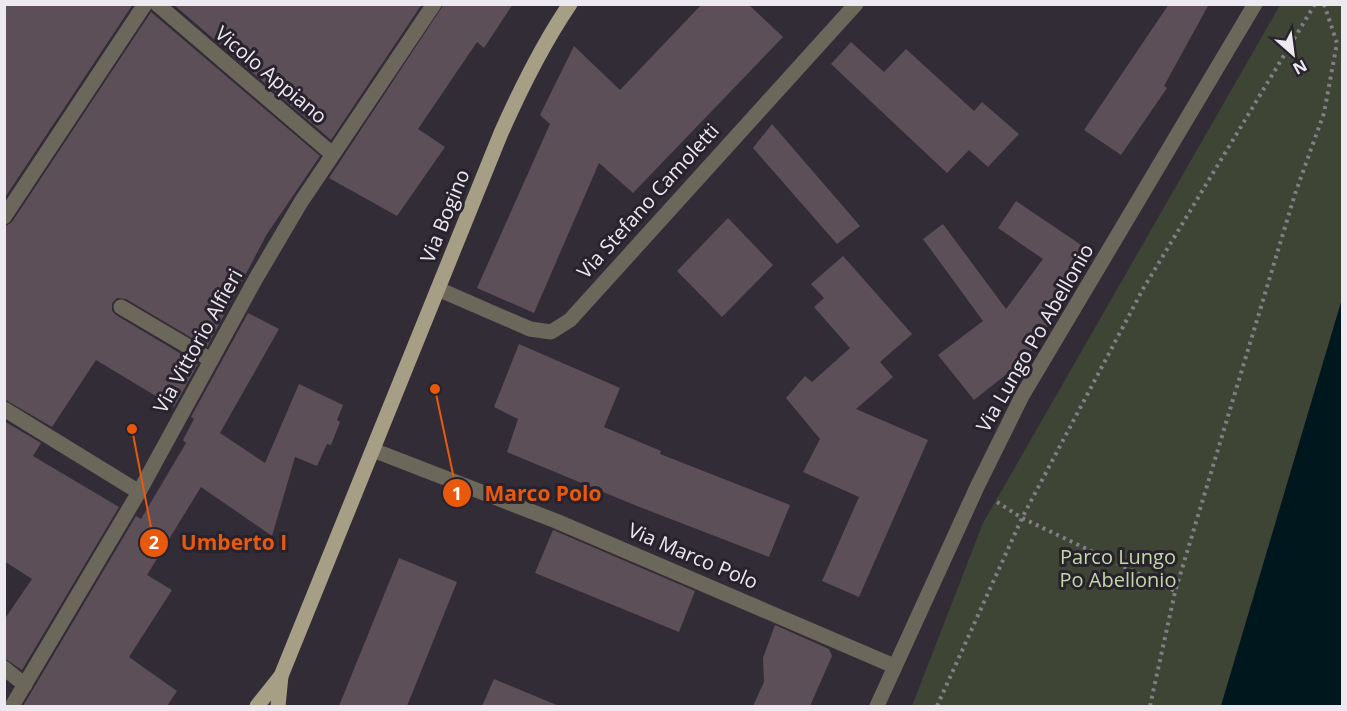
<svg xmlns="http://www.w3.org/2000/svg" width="1347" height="711" viewBox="0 0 1347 711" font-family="'Open Sans',sans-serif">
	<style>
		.green { fill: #3e4535 }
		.water { fill: #00171d }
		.building { fill: #5c4f58 }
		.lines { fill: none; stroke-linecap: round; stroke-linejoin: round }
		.path { stroke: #827d86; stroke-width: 4; stroke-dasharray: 3 4.5; stroke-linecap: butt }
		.minor { stroke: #6b675b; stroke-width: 15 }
		.major { stroke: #a79e86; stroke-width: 15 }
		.labels { text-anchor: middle; stroke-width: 6; stroke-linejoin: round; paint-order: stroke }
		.street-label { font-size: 20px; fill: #ede9f1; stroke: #28222d }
		.park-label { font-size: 20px; fill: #c3d8a4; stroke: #28222d }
		.leader { fill: none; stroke: #e8590c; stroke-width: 2 }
		.callout-dot { fill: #e8590c; stroke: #28222d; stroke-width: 2 }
		.mark-label { font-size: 18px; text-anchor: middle; font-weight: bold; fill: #fff }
		.callout-label { font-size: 21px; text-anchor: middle; font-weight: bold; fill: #e8590c; stroke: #28222d; stroke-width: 6; stroke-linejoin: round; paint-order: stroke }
	</style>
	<rect width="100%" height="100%" fill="#322c37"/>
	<path class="green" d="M1280,5H1342V299L1221,706H912L983,523Z"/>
	<path class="water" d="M1342,299V706H1221Z"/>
	<g class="building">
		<path d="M4,4H133L4,199Z"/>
		<path d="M173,4H422L331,140Z"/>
		<path d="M444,4H513L484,48L477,42L418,129L445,147L397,216L329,178Z"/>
		<path d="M702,4H748L783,37L633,193L599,163L534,313L477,288L550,124L540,115L574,46L620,90Z"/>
		<path d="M1169,4H1209L1164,86L1167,88L1121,155L1084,130Z"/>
		<path d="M151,12L320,156L267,234L207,347L126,299L117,298L112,303V311L116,315L198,364L174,407L96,360L52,427L4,399V227L12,222Z"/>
		<path d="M851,42L884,72L906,49L974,111L982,102L1019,134L988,167L969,150L947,173L831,64Z"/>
		<path d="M772,124L860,226L837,244L753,148Z"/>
		<path d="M1016,201L1093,253L1058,303L1061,306L1027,358L974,400L938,355L983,321L923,239L943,224L1006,309L1043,259L998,228Z"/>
		<path d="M728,218L773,265L722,317L677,271Z"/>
		<path d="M843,256L912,334L880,362L893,377L856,409L928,440L859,597L822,581L859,497L803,472L820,439L786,398L805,376L812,382L850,348L814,307L824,298L811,284Z"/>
		<path d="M248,313L279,329L220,433L265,463L299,384L343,405L337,420L340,422L331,445L327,444L317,466L295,457L272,536L201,487L147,575L172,590L129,657L177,691L167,706H23L136,516L141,519L186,443L183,440L194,419L191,417Z"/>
		<path d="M519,344L620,388L604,427L661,451L660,454L790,505L769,557L637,506L507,452L518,419L494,407Z"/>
		<path d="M4,421L41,443L33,456L119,507L22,670L4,658V620L32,579L4,561Z"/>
		<path d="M553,530L695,591L679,632L535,573Z"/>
		<path d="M399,558L457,582L407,706H339Z"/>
		<path d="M775,625L829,649L832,656L810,706H753L764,682L763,658Z"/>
		<path d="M494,679L559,706H482Z"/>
	</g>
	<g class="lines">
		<g class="path">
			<path d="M997,502L1022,518L1175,591"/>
			<path d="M937,706L1022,518L1143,289L1315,4"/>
			<path d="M1150,706L1175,592L1295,194L1324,113L1337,43L1324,4"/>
		</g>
		<g class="minor">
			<path d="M157,4L331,153"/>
			<path d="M4,217L145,4"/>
			<path d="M438,289L530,329L551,332L570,320L856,4"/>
			<path d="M121,307L211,360"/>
			<path d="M4,409L139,492"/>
			<path d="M373,450L556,521L894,666"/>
			<path d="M4,668L25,685"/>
			<path d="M12,706L139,492L255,280L301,202L434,4"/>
			<path d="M877,706L977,487L1022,396L1255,4"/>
		</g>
		<g class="major">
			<path d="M257,706L281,676"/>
			<path d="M278,706L281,676L501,133C521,88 542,45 570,4"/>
		</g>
	</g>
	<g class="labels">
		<g class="street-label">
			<text transform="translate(271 75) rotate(40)" y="7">Vicolo Appiano</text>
			<text transform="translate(648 201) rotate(-48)" y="7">Via Stefano Camoletti</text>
			<text transform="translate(445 216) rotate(-68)" y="7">Via Bogino</text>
			<text transform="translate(1035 338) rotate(-60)" y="7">Via Lungo Po Abellonio</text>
			<text transform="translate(198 341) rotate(-61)" y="7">Via Vittorio Alfieri</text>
			<text transform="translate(693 556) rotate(23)" y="7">Via Marco Polo</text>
		</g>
		<g class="park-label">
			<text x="1118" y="564">Parco Lungo<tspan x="1118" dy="23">Po Abellonio</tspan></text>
		</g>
	</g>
	<path class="leader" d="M435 389L457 493M132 429L154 543"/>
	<g class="callout-dot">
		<circle cx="435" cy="389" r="6"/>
		<circle cx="132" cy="429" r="6"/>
		<circle cx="457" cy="493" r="15"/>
		<circle cx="154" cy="543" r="15"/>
	</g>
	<g class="mark-label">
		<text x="457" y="500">1</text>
		<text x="154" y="549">2</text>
	</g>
	<g class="callout-label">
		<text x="543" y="501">Marco Polo</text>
		<text x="234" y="550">Umberto I</text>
	</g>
	<rect width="1347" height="711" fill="none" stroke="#ede9f1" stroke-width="12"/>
	<g transform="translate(1293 54) rotate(152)" stroke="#28222d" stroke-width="4.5" paint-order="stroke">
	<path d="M0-4.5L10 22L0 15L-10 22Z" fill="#ede9f1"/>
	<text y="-9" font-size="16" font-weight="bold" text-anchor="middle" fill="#ede9f1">N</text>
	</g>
</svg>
